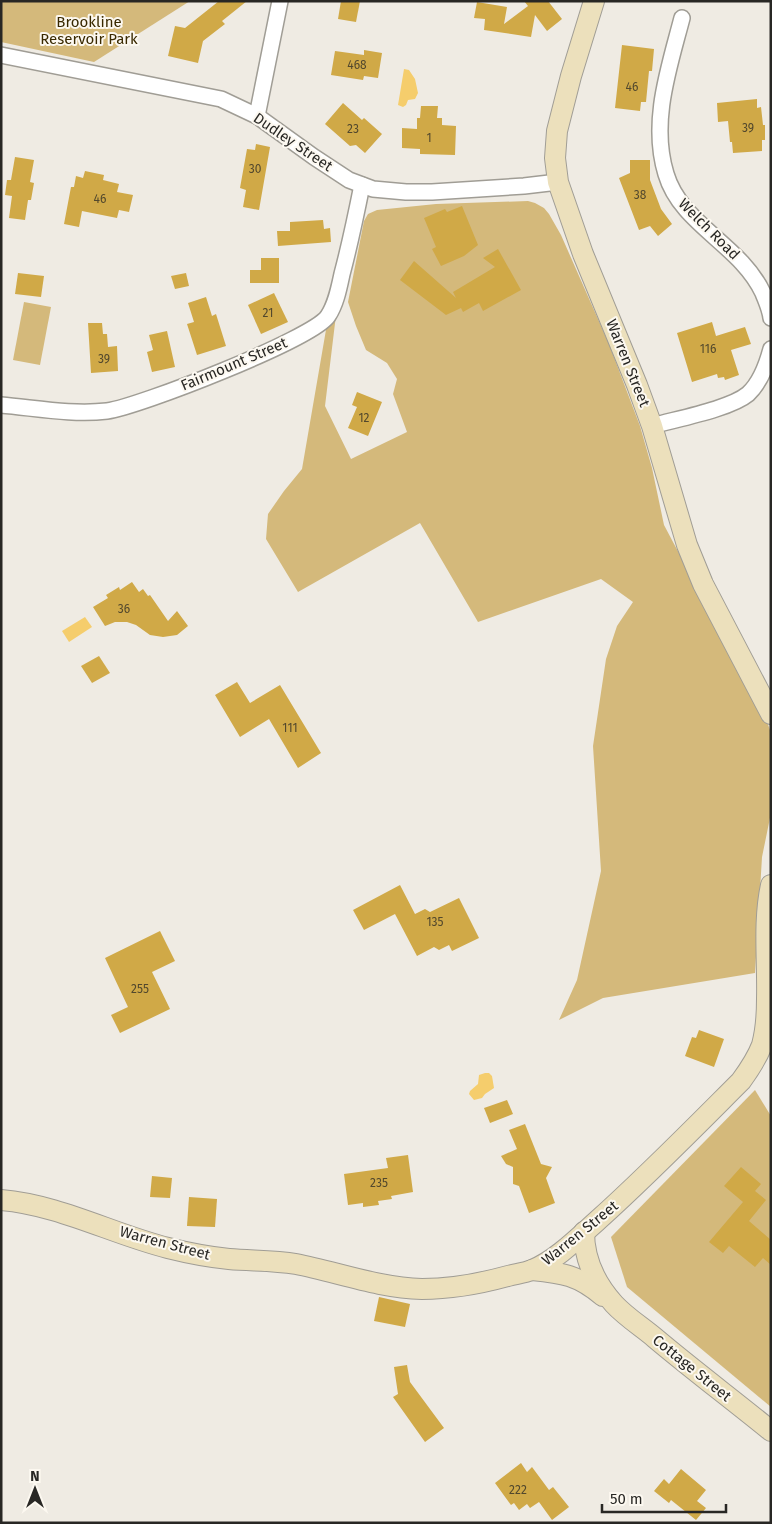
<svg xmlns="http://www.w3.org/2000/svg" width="772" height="1524" viewBox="0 0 772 1524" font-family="'Fira Sans',sans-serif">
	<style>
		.green { fill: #d4b97b }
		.water { fill: #f5cd6c }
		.building { fill: #d0a947 }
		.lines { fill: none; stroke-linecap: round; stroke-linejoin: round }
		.street-casing { stroke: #a09d95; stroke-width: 18 }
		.secondary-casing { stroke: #a09d95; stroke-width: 22 }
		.street { stroke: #fff; stroke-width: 15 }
		.secondary { stroke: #ece0bc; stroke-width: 20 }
		.labels { text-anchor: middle; stroke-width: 4; stroke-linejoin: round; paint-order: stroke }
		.number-label { font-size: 12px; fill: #52482d }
		.park-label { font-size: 15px; fill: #392900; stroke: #fcf8f0 }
		.street-label { font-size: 15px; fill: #282724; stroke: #fcf8f0 }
	</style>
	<rect width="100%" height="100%" fill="#efebe3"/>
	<g class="green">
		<path d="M1,1H190L94,62L1,42Z"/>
		<path d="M528,201L535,203L544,208L549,214L561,235L609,344L640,426L652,468L664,525L765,716L771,733V813L762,857L755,973L603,998L559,1020L577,980L601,871L593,746L606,659L617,626L633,602L601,579L478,622L420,523L298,592L266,539L268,514L284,491L302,469L327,324L336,315L325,406L351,459L407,432L393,394L397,379L387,363L366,350L356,326L348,302L364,221L368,214L377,210L436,204Z"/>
		<path d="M24,302L51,307L40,365L13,360Z"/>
		<path d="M755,1090L771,1116V1407L627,1287L611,1237Z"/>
	</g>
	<g class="water">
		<path d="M404,69L409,70L415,79L418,93L415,99L408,100L406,105L403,107L398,105Z"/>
		<path d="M85,617L92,627L69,642L62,631Z"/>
		<path d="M485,1073H489L492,1076L494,1088L485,1094L482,1098L474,1100L469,1094L470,1091L478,1084L479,1075Z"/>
	</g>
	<g class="building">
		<path d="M219,1H247L222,21L225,24L203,41L198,63L168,56L175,26L185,28Z"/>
		<path d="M341,1H360L356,22L338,19Z"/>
		<path d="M524,1H548L562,19L547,31L535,15L531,37L484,30L485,19L474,18L477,2L507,7L504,24L528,6Z"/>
		<path d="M622,45L654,49L652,71H649L646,102H641L640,111L615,108Z"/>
		<path d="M364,50L382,53L378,78L364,76L363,80L331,75L335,51L364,55Z"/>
		<path d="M757,99V108L761,107L763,125H765V140H762V151L733,153L732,142H730L728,121L718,122L717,103Z"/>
		<path d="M343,103L362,120L364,118L382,134L365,153L356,145L350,146L325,124Z"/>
		<path d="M421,106H438L437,118H442V125L456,126L455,155L420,154V149L402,148V128L417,129V118H420Z"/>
		<path d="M256,144L270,147L259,210L243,207L246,190L240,188L247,149L255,150Z"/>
		<path d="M15,157L34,160L30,182L34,183L31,200H28L25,220L9,218L12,196L5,195L7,180H11Z"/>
		<path d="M630,160H650V180L661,209L672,224L658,236L650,226L639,230L619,178L630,173Z"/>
		<path d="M85,171L104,175L103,180L119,184L117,192L133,195L129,212L119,210L117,218L82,211L79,227L64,224L71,187H74L76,176L83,178Z"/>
		<path d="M462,206L478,245L464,256L441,266L432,249L436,247L424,218L445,209L447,212Z"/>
		<path d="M323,220L324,229L330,228L331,242L278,246L277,231H290V222Z"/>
		<path d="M498,249L521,290L483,311L479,303L463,312L461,308L446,315L400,280L414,261L456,298L453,292L495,267L483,258Z"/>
		<path d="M261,258H279V283H250V270H261Z"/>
		<path d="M18,273L44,276L41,297L15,294Z"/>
		<path d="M186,273L189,286L175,289L171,276Z"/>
		<path d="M274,293L288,322L261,334L248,305Z"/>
		<path d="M206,297L212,316L216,314L226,346L197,355L187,324L194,322L188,303Z"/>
		<path d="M712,322L716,336L745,327L751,344L731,350L739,375L725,380L724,377L718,378L717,374L692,382L677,333Z"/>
		<path d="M88,323H102L103,334H107L108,347L117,346L118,371L91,373Z"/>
		<path d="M167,331L175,367L152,372L147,352L153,350L149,335Z"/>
		<path d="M357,392L382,402L368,436L348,428L357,407L352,405Z"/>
		<path d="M132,582L139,592L143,589L148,596L150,595L168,621L177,611L188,626L177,635L163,637L150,635L136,625L127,622H115L105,626L93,607L108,598L106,595L119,587L120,590Z"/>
		<path d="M99,656L110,673L92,683L81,666Z"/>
		<path d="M237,682L250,703L280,685L321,753L298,768L269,719L240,737L215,695Z"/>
		<path d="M400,885L415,914L425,909L430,912L459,898L479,938L452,951L449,945L439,950L434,947L417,956L395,914L364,930L353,910Z"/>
		<path d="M160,931L175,961L152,972L170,1009L120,1033L111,1015L128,1007L105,958Z"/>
		<path d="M699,1030L724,1039L714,1067L685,1056L692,1037L696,1038Z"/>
		<path d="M507,1100L513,1114L490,1123L484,1108Z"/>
		<path d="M525,1124L541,1164L552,1167L546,1178L555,1203L529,1213L519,1186L513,1184V1167L506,1164L501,1156L517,1149L509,1130Z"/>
		<path d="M408,1155L413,1192L391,1196L392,1199L378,1201L379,1205L363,1207V1203L348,1205L344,1174L388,1168L386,1158Z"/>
		<path d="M741,1167L761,1184L755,1191L766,1200L749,1221L771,1240V1265L763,1258L755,1267L729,1246L723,1253L709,1242L743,1202L724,1186Z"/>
		<path d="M152,1176L172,1178L170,1198L150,1197Z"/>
		<path d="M189,1197L217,1199L215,1227L187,1226Z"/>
		<path d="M379,1297L410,1304L405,1327L374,1321Z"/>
		<path d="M407,1365L410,1382L444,1428L425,1442L393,1397L398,1394L394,1367Z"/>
		<path d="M521,1463L527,1472L532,1467L549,1490L553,1487L569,1507L552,1520L539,1502L530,1508L527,1504L519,1510L514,1503L511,1505L495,1483Z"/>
		<path d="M681,1469L706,1490L697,1501L706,1508L696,1520L671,1500L669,1503L654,1491L664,1479L669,1484Z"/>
	</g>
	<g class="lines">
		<g class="street-casing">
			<g id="street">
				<path d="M682,18C669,68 650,122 666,174C681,225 740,244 763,293C766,301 770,309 771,318"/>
				<path d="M1,55L221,99L257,116L314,157L349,180L373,189L406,192H432L524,186L558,182"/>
				<path d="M257,116L280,1"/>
				<path d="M1,405C36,408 72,415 107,411C138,407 313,339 328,316C336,304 339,288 342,274C350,244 356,215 362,185"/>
				<path d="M652,426C676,419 730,409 748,394C760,383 767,364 771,349"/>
			</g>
		</g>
		<g class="secondary-casing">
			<g id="secondary">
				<path d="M594,1L571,76L557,131L555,158L558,182L583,254L637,385L652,426L687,545L703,584L771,714"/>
				<path d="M1,1200C60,1205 112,1234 168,1248C188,1253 209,1257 229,1259C252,1261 274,1260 296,1264C337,1272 379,1288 422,1289C451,1289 479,1284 508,1276C515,1274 524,1273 532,1270C555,1261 579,1237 598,1220C647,1176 694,1128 741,1081C749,1070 757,1058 762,1045C766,1030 767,1015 767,999C768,961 763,922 771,885"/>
				<path d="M584,1232C584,1259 596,1284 614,1304C626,1317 642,1327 655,1338C693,1370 733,1400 771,1431"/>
				<path d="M532,1270C563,1273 578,1275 603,1296"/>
			</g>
		</g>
		<use href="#street" class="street"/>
		<use href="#secondary" class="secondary"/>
	</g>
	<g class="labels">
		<g class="number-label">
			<text x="357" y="69">468</text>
			<text x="632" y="91">46</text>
			<text x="748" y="132">39</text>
			<text x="353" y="133">23</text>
			<text x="429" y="142">1</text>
			<text x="255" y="173">30</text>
			<text x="640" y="199">38</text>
			<text x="100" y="203">46</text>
			<text x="268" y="317">21</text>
			<text x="708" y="353">116</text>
			<text x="104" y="363">39</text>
			<text x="364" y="422">12</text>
			<text x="124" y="613">36</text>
			<text x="290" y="732">111</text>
			<text x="435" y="926">135</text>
			<text x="140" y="993">255</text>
			<text x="379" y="1187">235</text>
			<text x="518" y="1494">222</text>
		</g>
		<g class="park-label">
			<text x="89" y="27">Brookline<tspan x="89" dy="17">Reservoir Park</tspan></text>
		</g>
		<g class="street-label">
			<text transform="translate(293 142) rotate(34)" y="5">Dudley Street</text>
			<text transform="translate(709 229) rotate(45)" y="5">Welch Road</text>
			<text transform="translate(628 363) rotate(68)" y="5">Warren Street</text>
			<text transform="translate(234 364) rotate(-23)" y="5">Fairmount Street</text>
			<text transform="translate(580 1233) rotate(-39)" y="5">Warren Street</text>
			<text transform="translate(165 1243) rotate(15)" y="5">Warren Street</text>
			<text transform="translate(692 1368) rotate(39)" y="5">Cottage Street</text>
		</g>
	</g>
	<rect width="772" height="1524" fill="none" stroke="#282724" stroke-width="5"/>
	<g transform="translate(35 1489)" stroke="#fcf8f0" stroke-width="4" paint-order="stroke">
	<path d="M0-4L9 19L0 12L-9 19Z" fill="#282724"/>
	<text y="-8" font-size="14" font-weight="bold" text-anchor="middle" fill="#282724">N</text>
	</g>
	<path d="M602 1504v8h124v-8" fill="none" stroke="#282724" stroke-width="2.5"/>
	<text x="610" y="1504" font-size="15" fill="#282724" stroke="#fcf8f0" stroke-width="4" paint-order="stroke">50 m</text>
</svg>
